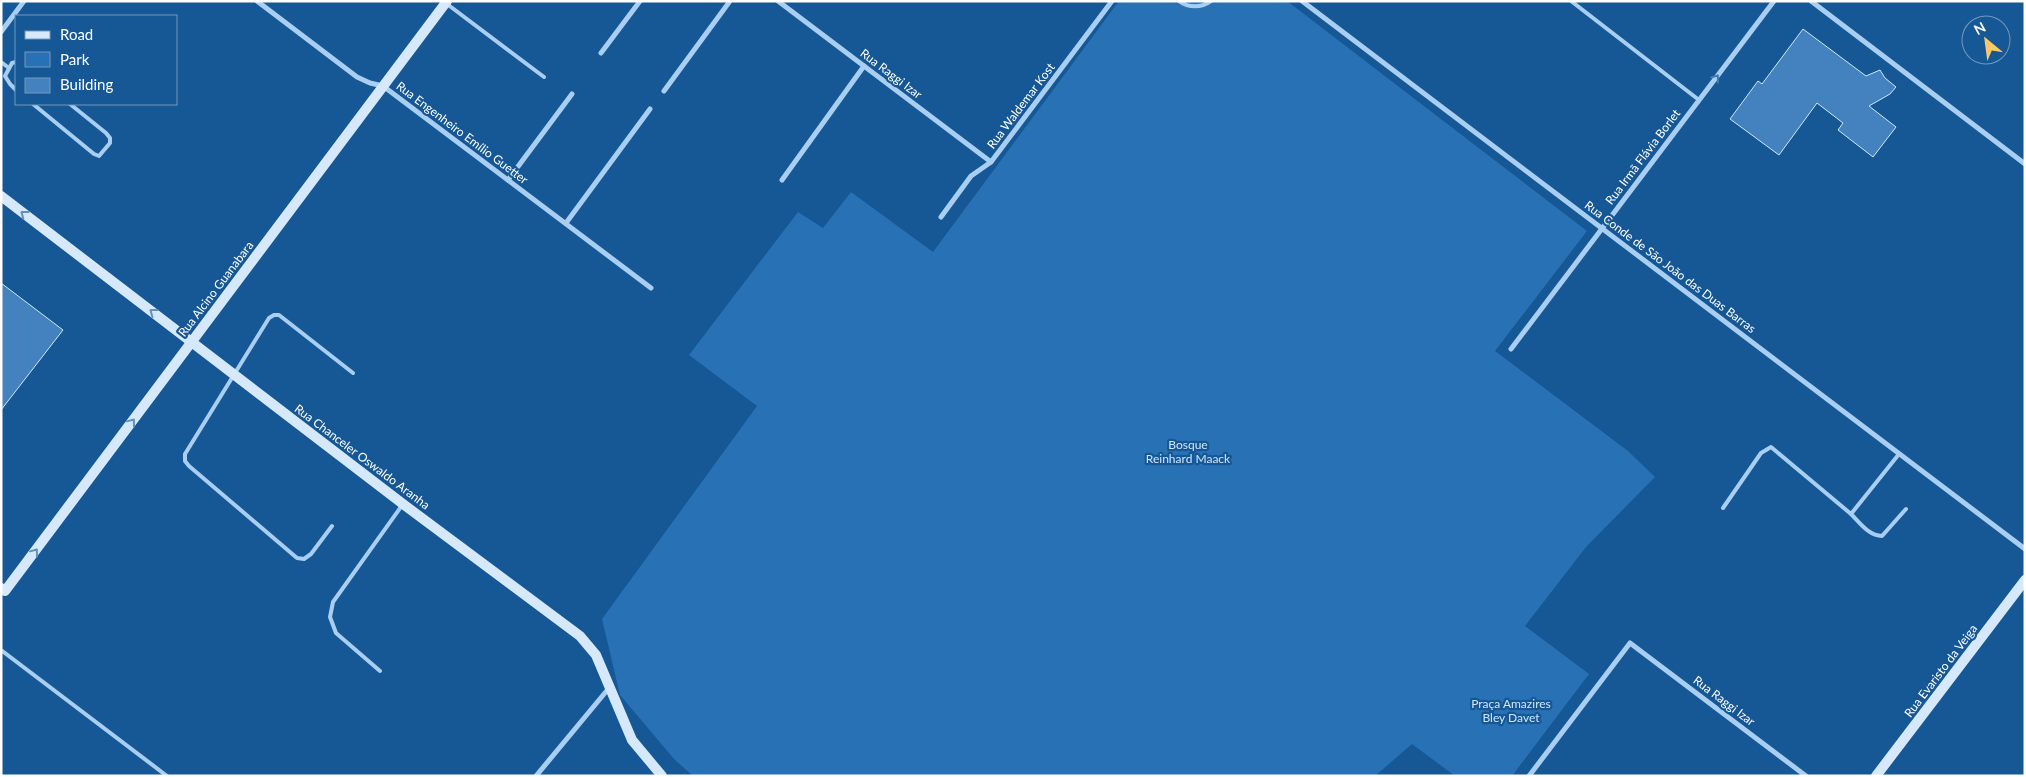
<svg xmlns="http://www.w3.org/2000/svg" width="2026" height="777" viewBox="0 0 2026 777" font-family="Lato,sans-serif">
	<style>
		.green { fill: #2971b5 }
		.building { fill: #4382bf; stroke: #cfe6fc }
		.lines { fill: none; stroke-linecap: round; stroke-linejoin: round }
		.lane { stroke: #a8cef2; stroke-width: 4 }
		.street { stroke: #a8cef2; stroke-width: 5 }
		.secondary { stroke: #d6e9fc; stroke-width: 10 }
		.oneway { stroke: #427bb2 }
		.oneway2 { stroke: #6391bf }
		.labels { text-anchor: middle; stroke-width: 4.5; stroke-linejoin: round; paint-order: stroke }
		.street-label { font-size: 12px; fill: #fff; stroke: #165796 }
		.park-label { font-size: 12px; fill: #cfe6fc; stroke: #165796 }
	</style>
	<rect width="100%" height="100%" fill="#165796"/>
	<path class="green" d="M1119,1H1287L1587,231L1495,351L1628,451L1655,477L1586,547L1525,626L1589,674L1512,776H1455L1412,744L1375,776H693L674,759L620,695L602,619L757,406L689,355L798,212L823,228L851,192L933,252Z"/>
	<g class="building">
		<path d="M1803,29L1866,76L1880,70L1885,78L1896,87L1890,94L1869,106L1896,127L1873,157L1838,130L1843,123L1817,103L1779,155L1730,119L1758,81L1762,84Z"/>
		<path d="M1,283L63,330L1,410Z"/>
	</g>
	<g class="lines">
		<g class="lane">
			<path d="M1179,1C1189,8 1201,8 1211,1"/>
			<path d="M1571,1L1699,100"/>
			<path d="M447,4L544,77"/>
			<path d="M1,62L9,68"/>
			<path d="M16,62L12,63L5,76L10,84L16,90"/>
			<path d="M33,104L94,154L99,156L110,143V138L106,133L70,104"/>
			<path d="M1723,508L1761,453L1771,447L1851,514L1899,454"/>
			<path d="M1851,514C1860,523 1869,536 1882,536L1906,509"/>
			<path d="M332,526L311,554L304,559L297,558L189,466L185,461V454L269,318L274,315H279L353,373"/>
			<path d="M1,650L167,776"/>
			<path d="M380,671L336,633L330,617L333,602L403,504"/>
		</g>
		<g class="street">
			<path d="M257,1L357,77L370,83L383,86L651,288"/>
			<path d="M778,1L991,162"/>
			<path d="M1302,1L2025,549"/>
			<path d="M1811,1L2025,164"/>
			<path d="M1,32L24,1"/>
			<path d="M601,53L640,1"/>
			<path d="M664,91L730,1"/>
			<path d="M508,180L572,94"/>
			<path d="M782,180L864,66"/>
			<path d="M941,217L971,176L991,162L1112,1"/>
			<path d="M566,223L650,109"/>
			<path d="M1511,349L1774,1"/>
			<path d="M536,776L609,688"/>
			<path d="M1529,776L1630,643L1806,776"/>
		</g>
		<g class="secondary">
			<path d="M1,196L403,504L580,636L596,655L632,740L662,776"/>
			<path d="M1,588L5,591L447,1"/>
			<path d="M1876,776L2025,580"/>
		</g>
	</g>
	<defs><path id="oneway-chevron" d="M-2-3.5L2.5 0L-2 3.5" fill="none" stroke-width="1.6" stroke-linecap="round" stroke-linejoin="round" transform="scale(1.25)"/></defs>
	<use class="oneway" href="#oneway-chevron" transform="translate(1716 78) rotate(-53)"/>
	<g class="oneway2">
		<use href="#oneway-chevron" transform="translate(24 214) rotate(-143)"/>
		<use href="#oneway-chevron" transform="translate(153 312) rotate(-143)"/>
		<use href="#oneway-chevron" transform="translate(132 422) rotate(-53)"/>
		<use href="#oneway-chevron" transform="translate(35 552) rotate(-53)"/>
	</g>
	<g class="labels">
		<g class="street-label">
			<text transform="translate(891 74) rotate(37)" y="4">Rua Raggi Izar</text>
			<text transform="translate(1021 106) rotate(-53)" y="4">Rua Waldemar Kost</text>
			<text transform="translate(462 133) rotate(37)" y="4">Rua Engenheiro Emílio Guetter</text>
			<text transform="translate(1643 157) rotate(-53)" y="4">Rua Irmã Flávia Borlet</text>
			<text transform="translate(1670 267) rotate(37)" y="4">Rua Conde de São João das Duas Barras</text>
			<text transform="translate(216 289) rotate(-53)" y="4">Rua Alcino Guanabara</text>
			<text transform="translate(362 457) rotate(37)" y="4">Rua Chanceler Oswaldo Aranha</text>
			<text transform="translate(1941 671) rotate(-53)" y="4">Rua Evaristo da Veiga</text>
			<text transform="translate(1724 701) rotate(37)" y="4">Rua Raggi Izar</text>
		</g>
		<g class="park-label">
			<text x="1188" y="449">Bosque<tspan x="1188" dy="14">Reinhard Maack</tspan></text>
			<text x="1511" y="708">Praça Amazires<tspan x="1511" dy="14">Bley Davet</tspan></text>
		</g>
	</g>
	<rect width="2026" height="777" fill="none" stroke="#ffffff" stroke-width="5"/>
	<rect x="15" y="15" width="162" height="90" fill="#165796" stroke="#739ac0"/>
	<rect x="25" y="31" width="25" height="8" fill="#d6e9fc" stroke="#739ac0"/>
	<text x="60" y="40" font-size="15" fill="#ffffff">Road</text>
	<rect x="25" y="52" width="25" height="15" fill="#2971b5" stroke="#739ac0"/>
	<text x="60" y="65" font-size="15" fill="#ffffff">Park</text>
	<rect x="25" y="78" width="25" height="15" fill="#4382bf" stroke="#739ac0"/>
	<text x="60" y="90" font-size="15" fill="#ffffff">Building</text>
	<g transform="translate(1986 40) rotate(331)"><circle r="24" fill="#165796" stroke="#739ac0"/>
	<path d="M0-4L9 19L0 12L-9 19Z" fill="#ffc968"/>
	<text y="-8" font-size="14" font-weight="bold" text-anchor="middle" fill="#ffffff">N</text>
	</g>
</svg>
